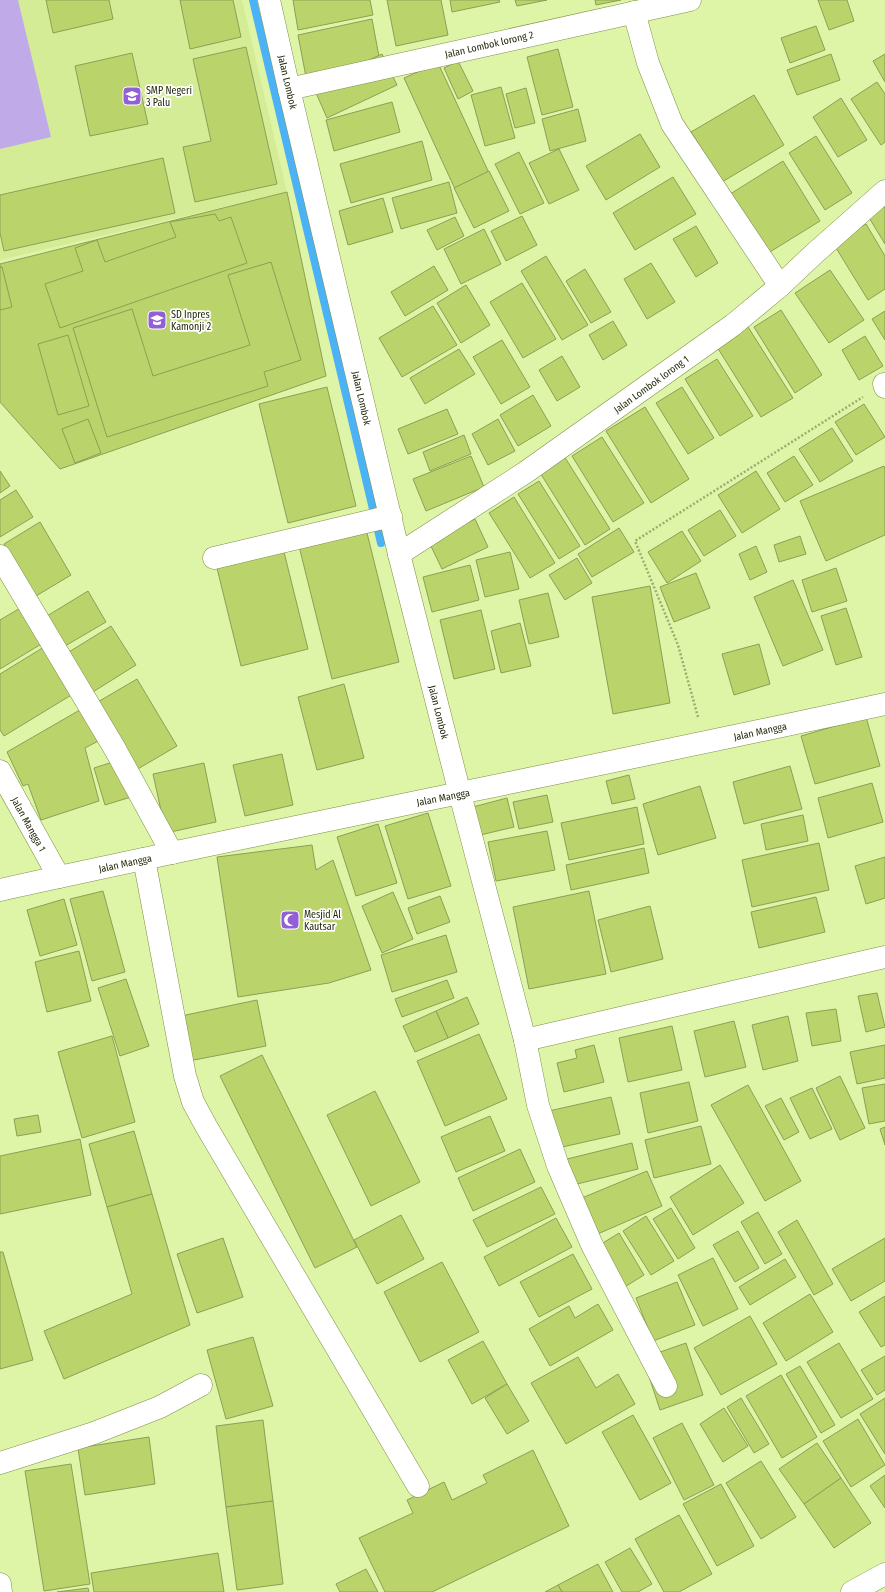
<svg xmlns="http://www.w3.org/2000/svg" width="885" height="1592" viewBox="0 0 885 1592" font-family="'Fira Sans Condensed',sans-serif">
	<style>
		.built { fill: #d5ec97 }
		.green { fill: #c0aae7 }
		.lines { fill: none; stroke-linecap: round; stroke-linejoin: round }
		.stream { stroke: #4cb2f6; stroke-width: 8 }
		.building { fill: #bad46b; stroke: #8c9f55 }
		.minor-casing { stroke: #7e9046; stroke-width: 23 }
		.path { stroke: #9cac70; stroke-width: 2.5; stroke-dasharray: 2 2; stroke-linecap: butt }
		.minor { stroke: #fff; stroke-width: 22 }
		.labels { text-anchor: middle; stroke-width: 3.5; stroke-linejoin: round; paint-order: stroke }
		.street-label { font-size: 10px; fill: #22290a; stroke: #fff }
		.poi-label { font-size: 10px; fill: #22290a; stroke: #fff; text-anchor: start }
	</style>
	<rect width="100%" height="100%" fill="#def4a7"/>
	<path class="built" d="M0,0H242L287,192L0,260Z"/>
	<path class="green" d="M0,0H18L51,137L0,149Z"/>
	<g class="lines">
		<path class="stream" d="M253,0L381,543"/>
	</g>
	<g class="building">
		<path d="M46,0H109L113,19L53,33Z"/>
		<path d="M180,0H233L241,37L190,49Z"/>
		<path d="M293,0H370L373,15L298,30Z"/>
		<path d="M387,0H441L448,35L396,46Z"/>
		<path d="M450,0H499L500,2L452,12Z"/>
		<path d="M515,0H547L517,6Z"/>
		<path d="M595,0H621L596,5Z"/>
		<path d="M818,0H847L854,21L829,30Z"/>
		<path d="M372,19L380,62L306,77L298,35Z"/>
		<path d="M816,26L825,50L790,63L781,38Z"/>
		<path d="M246,47L277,184L195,202L183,147L211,141L193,59Z"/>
		<path d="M558,49L573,107L542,115L527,57Z"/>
		<path d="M132,53L148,124L90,136L75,66Z"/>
		<path d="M382,54L397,85L327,118L313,86Z"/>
		<path d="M831,54L840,80L797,95L787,70Z"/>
		<path d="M885,54V82L873,61Z"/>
		<path d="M458,61L473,91L458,99L444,68Z"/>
		<path d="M438,63L489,173L455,189L404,78Z"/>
		<path d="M877,82L885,94V142L881,145L851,99Z"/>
		<path d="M501,87L515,138L485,146L471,95Z"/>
		<path d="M526,88L535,123L515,128L506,94Z"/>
		<path d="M754,95L784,145L722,182L691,132Z"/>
		<path d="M841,98L867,140L838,157L813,117Z"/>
		<path d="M392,102L400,132L334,151L326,120Z"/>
		<path d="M578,109L586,141L550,151L542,119Z"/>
		<path d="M640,134L660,167L606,200L586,166Z"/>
		<path d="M816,136L852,193L825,210L789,153Z"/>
		<path d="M422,141L432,180L351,203L340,164Z"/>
		<path d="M559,149L579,190L549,204L529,163Z"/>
		<path d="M519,152L544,203L520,214L495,164Z"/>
		<path d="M163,158L175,213L4,251L0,233V195Z"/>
		<path d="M783,161L820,221L765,255L727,196Z"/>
		<path d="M489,171L509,211L474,228L454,188Z"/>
		<path d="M673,177L696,214L635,250L613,213Z"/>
		<path d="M449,182L457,213L401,229L392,198Z"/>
		<path d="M287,192L326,376L60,469L0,402V264Z"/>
		<path d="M383,198L393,232L348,245L339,211Z"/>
		<path d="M885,206V244L868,216Z"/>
		<path d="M215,214L219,221L231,217L247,263L60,328L45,284L83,271L75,248L97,240L105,262L176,237L170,222Z"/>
		<path d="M522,216L537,245L506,261L491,231Z"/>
		<path d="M455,217L464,236L437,250L427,230Z"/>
		<path d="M866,224L885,256V289L868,300L833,243Z"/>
		<path d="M696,226L718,263L696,277L673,239Z"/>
		<path d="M484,229L501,264L461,284L444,249Z"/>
		<path d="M546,256L588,325L562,340L521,271Z"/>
		<path d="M271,262L301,360L264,372L268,386L107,437L73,328L132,309L153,376L250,345L228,275Z"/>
		<path d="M651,263L675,302L647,319L624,279Z"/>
		<path d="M434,266L448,290L405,316L391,292Z"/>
		<path d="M0,267H2L12,307L0,310Z"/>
		<path d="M585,269L611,312L591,323L566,281Z"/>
		<path d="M830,270L864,320L829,343L795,293Z"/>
		<path d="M522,283L556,339L523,358L490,302Z"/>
		<path d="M466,285L490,325L461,343L437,303Z"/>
		<path d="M433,306L457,345L402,377L379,338Z"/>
		<path d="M781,310L822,375L795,393L754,327Z"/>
		<path d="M885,311V340L872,319Z"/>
		<path d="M613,321L627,345L603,360L589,335Z"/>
		<path d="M748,327L793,398L761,417L717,347Z"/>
		<path d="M68,335L89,406L58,415L38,344Z"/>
		<path d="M865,336L883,366L859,380L842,350Z"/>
		<path d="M502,340L530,387L501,404L473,357Z"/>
		<path d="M459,349L475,374L425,404L410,378Z"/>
		<path d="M562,356L580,387L557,401L539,370Z"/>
		<path d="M717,359L753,416L720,436L685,379Z"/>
		<path d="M327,387L356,506L288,523L259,404Z"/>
		<path d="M682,387L714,438L688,454L656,403Z"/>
		<path d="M533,395L551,426L518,446L500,415Z"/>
		<path d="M864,404L885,437L856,455L835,422Z"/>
		<path d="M645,407L689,479L651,503L606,431Z"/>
		<path d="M447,409L458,434L408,454L398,429Z"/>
		<path d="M88,419L101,453L75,463L62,429Z"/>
		<path d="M498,419L515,451L488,465L472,434Z"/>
		<path d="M832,428L853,461L820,482L799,449Z"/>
		<path d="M464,435L471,454L430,471L423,452Z"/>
		<path d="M602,437L644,503L613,522L572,456Z"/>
		<path d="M471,456L484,487L426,511L413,479Z"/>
		<path d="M564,456L610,529L585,545L539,471Z"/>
		<path d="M794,456L813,485L785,502L767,473Z"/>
		<path d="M884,466L885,469V535L826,561L800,501Z"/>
		<path d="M0,471L10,486L0,493Z"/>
		<path d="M756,471L780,509L742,533L718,495Z"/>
		<path d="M539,481L580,546L559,559L518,494Z"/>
		<path d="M16,490L33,517L0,537V500Z"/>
		<path d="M514,497L555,563L530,578L489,513Z"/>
		<path d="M720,510L736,536L704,556L688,530Z"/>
		<path d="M475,519L488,547L442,569L429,542Z"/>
		<path d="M40,522L71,575L36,596L4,544Z"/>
		<path d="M365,525L399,662L332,679L298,542Z"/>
		<path d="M619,528L634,552L592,577L578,554Z"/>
		<path d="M682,531L701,561L667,583L648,552Z"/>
		<path d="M800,536L806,554L779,562L774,545Z"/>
		<path d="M756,546L767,572L750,580L739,554Z"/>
		<path d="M283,548L308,649L241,666L216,564Z"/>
		<path d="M510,552L519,589L485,597L476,560Z"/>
		<path d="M577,558L592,583L565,600L549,575Z"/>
		<path d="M470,565L479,600L432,612L423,577Z"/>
		<path d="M836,568L847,601L812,612L802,580Z"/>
		<path d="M696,573L710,608L674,622L660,587Z"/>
		<path d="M793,580L823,650L783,666L754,597Z"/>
		<path d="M650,586L670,703L613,714L592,597Z"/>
		<path d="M88,591L106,622L65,646L47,616Z"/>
		<path d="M548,593L559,637L529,644L519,600Z"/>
		<path d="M22,607L43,643L0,669V620Z"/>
		<path d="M846,608L862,657L836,665L821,616Z"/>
		<path d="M481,610L495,669L454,679L440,620Z"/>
		<path d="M520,623L531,666L501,673L491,631Z"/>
		<path d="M111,626L136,665L88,695L64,655Z"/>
		<path d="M759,644L770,684L734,695L722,654Z"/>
		<path d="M44,647L73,694L4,736L0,730V674Z"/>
		<path d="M137,679L177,746L136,770L96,703Z"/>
		<path d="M344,684L364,758L317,770L298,697Z"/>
		<path d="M85,707L102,739L85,748L99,801L41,820L28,784L23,786L7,752Z"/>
		<path d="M866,717L880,766L815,784L801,736Z"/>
		<path d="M282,754L293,805L245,816L233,765Z"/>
		<path d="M119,760L131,797L105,805L94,768Z"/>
		<path d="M204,763L216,822L166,833L153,774Z"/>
		<path d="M790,766L802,809L744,824L733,782Z"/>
		<path d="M629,775L635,799L612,804L606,781Z"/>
		<path d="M872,783L883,822L828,838L818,798Z"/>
		<path d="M700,786L716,838L658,855L643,804Z"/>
		<path d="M547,795L553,822L519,829L513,802Z"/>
		<path d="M507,798L514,827L476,836L469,808Z"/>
		<path d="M637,807L644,844L569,860L561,823Z"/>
		<path d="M428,813L451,886L408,899L385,826Z"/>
		<path d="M803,815L808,841L766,850L761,824Z"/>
		<path d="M378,824L397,883L356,896L337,837Z"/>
		<path d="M547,831L555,870L496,881L488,842Z"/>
		<path d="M819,843L829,890L752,907L742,860Z"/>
		<path d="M312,845L316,870L333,860L371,970L329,983L238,997L217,857Z"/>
		<path d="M644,848L649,873L571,890L566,865Z"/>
		<path d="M885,857V898L866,904L855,866Z"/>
		<path d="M103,891L125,972L92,981L70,899Z"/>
		<path d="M589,891L606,974L529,989L513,907Z"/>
		<path d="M393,892L413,939L382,953L362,906Z"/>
		<path d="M440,896L450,922L417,934L408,908Z"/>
		<path d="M816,897L825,932L759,948L751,912Z"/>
		<path d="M64,899L77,945L40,956L27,910Z"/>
		<path d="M650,906L663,959L611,972L598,920Z"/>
		<path d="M446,935L457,972L392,992L381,955Z"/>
		<path d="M79,951L91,1001L47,1012L35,962Z"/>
		<path d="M126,979L149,1046L120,1056L98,988Z"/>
		<path d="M447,980L454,998L402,1017L395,999Z"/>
		<path d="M877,993L885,1027L866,1032L858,996Z"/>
		<path d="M467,997L479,1024L448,1038L436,1011Z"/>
		<path d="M257,1000L266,1046L189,1061L181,1016Z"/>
		<path d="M836,1009L841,1041L812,1046L806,1013Z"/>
		<path d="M436,1011L448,1038L415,1052L403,1026Z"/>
		<path d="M788,1016L798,1061L763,1070L752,1025Z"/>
		<path d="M734,1021L746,1067L705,1077L694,1031Z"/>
		<path d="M672,1026L682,1070L628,1082L619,1038Z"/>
		<path d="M479,1034L507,1099L445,1126L417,1061Z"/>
		<path d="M112,1036L135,1122L82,1138L58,1052Z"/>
		<path d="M594,1045L604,1082L564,1092L557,1063L577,1058L575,1050Z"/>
		<path d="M885,1045V1078L857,1084L850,1052Z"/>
		<path d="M262,1055L357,1247L315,1268L220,1076Z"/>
		<path d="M840,1076L865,1128L840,1140L816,1088Z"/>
		<path d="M689,1082L698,1121L648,1133L640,1093Z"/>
		<path d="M885,1084V1121L869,1124L862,1088Z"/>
		<path d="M748,1085L801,1181L765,1201L711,1105Z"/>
		<path d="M812,1088L832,1129L810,1139L790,1098Z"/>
		<path d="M375,1091L420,1182L371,1206L327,1115Z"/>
		<path d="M611,1097L620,1134L558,1148L549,1111Z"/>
		<path d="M781,1098L799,1132L784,1140L765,1106Z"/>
		<path d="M38,1115L41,1132L17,1136L14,1119Z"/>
		<path d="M490,1116L505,1151L456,1172L441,1137Z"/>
		<path d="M701,1126L711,1164L654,1178L645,1140Z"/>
		<path d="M885,1127V1145L880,1129Z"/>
		<path d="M134,1131L152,1194L107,1207L89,1144Z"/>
		<path d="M80,1139L91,1195L0,1214V1156Z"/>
		<path d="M632,1143L638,1169L569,1186L563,1160Z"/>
		<path d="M520,1149L535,1182L473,1211L458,1178Z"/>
		<path d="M720,1165L744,1203L693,1235L670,1197Z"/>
		<path d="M647,1171L662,1206L593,1236L577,1200Z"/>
		<path d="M541,1187L555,1214L487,1247L473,1220Z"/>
		<path d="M152,1194L190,1325L64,1379L44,1331L132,1294L107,1207Z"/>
		<path d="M671,1208L695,1248L678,1259L653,1219Z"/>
		<path d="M758,1212L782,1254L765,1264L741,1222Z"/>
		<path d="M401,1215L424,1259L377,1284L354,1240Z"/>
		<path d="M646,1216L674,1261L651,1275L623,1231Z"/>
		<path d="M556,1218L572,1247L499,1286L484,1257Z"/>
		<path d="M797,1220L833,1284L814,1295L778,1232Z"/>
		<path d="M738,1231L759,1268L735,1282L713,1245Z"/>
		<path d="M619,1233L644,1275L623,1288L598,1246Z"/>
		<path d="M223,1238L243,1297L197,1313L177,1254Z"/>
		<path d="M885,1238V1281L851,1301L832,1269Z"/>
		<path d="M0,1252H3L33,1360L0,1369Z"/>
		<path d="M573,1254L592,1289L539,1317L520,1282Z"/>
		<path d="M713,1258L738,1309L703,1326L678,1275Z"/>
		<path d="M785,1259L796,1277L750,1305L739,1287Z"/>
		<path d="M442,1262L479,1332L420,1362L384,1292Z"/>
		<path d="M677,1282L695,1325L653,1341L636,1298Z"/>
		<path d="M810,1294L833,1332L786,1361L763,1323Z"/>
		<path d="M885,1296V1345L881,1347L859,1312Z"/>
		<path d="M598,1304L613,1330L550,1366L529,1329L569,1306L575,1318Z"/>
		<path d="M750,1316L777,1364L721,1395L694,1348Z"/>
		<path d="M253,1337L273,1406L226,1419L207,1350Z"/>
		<path d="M483,1341L507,1384L472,1404L448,1360Z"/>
		<path d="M686,1343L703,1395L660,1410L643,1358Z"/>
		<path d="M839,1343L873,1399L841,1418L807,1362Z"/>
		<path d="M885,1356V1390L877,1395L861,1370Z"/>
		<path d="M578,1357L596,1388L618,1374L635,1404L566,1444L531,1383Z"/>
		<path d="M800,1366L835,1425L821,1433L786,1374Z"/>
		<path d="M781,1375L817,1437L782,1458L746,1396Z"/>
		<path d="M507,1384L529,1421L507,1434L485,1398Z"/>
		<path d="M741,1398L769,1444L754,1453L727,1407Z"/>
		<path d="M885,1398V1454L860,1414Z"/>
		<path d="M724,1408L748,1446L723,1462L700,1424Z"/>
		<path d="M633,1415L671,1483L640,1500L602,1432Z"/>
		<path d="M858,1419L885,1465L851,1487L823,1441Z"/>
		<path d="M263,1420L273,1501L226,1507L216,1426Z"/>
		<path d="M682,1423L714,1485L684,1500L653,1438Z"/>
		<path d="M149,1437L155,1484L85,1495L78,1448Z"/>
		<path d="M817,1443L841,1478L804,1504L779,1469Z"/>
		<path d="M533,1450L569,1526L432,1592H385L359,1538L413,1513L407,1500L444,1482L452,1500L487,1483L483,1475Z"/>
		<path d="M761,1461L796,1517L761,1539L726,1483Z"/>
		<path d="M71,1464L90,1584L44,1591L25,1471Z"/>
		<path d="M885,1475V1508L870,1486Z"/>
		<path d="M841,1478L871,1523L834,1548L804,1504Z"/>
		<path d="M721,1484L754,1546L717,1566L683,1504Z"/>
		<path d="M273,1501L283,1584L237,1590L226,1507Z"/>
		<path d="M679,1515L712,1574L679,1592H664L635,1539Z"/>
		<path d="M630,1548L652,1584L638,1592H622L605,1562Z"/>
		<path d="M218,1553L224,1592H94L91,1573Z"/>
		<path d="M598,1564L613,1592H562L558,1585Z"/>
		<path d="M366,1569L378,1592H340L336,1584Z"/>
		<path d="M558,1585L562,1592H545Z"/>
		<path d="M88,1588L89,1592H57Z"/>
	</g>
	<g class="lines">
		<g class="minor-casing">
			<g id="minor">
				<path d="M269,0L289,89L399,554L460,794L525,1040L538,1105L558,1166L592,1245L666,1386"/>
				<path d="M634,12L648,63L672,124L780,286"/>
				<path d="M289,89L690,0"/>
				<path d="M885,384H884L885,387"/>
				<path d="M399,554L526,472L733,325L780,286L815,253L885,191"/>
				<path d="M0,556L115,749L172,853"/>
				<path d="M214,558L391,516"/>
				<path d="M0,771L59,877"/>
				<path d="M144,859L185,1076L193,1102L206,1126L418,1486"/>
				<path d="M0,890C295,825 590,768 885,704"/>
				<path d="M525,1040L885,957"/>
				<path d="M0,1463L94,1433L160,1407L201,1385"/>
				<path d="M0,1584L1,1592"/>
				<path d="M852,1592L885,1574"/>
			</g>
		</g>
		<path class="path" d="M698,717L678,645L635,541L863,397"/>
		<use href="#minor" class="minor"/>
	</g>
	<defs>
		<g id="school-square" transform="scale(1)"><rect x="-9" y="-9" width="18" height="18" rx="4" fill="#935fd7" stroke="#fff"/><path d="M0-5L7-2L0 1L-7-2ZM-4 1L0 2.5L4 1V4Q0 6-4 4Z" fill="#fff"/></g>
		<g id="mosque-square" transform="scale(1)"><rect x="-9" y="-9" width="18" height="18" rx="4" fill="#935fd7" stroke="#fff"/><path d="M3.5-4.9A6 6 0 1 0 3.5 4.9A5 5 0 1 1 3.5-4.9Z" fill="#fff"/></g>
	</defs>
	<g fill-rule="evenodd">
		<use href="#school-square" x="132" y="96"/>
		<use href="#school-square" x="157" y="320"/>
		<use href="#mosque-square" x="290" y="920"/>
	</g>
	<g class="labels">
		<g class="street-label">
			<text transform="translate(489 44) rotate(-13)" y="4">Jalan Lombok lorong 2</text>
			<text transform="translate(288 82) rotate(77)" y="4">Jalan Lombok</text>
			<text transform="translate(651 384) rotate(-36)" y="4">Jalan Lombok lorong 1</text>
			<text transform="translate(362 398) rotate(77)" y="4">Jalan Lombok</text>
			<text transform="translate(439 712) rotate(76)" y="4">Jalan Lombok</text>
			<text transform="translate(760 731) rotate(-12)" y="4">Jalan Mangga</text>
			<text transform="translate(443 797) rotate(-11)" y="4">Jalan Mangga</text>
			<text transform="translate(29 824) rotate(61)" y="4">Jalan Mangga 1</text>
			<text transform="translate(125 863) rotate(-12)" y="4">Jalan Mangga</text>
		</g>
		<g class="poi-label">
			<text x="146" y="94">SMP Negeri<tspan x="146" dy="12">3 Palu</tspan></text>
			<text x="171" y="318">SD Inpres<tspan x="171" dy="12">Kamonji 2</tspan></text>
			<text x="304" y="918">Mesjid Al<tspan x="304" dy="12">Kautsar</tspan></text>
		</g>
	</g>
</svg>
